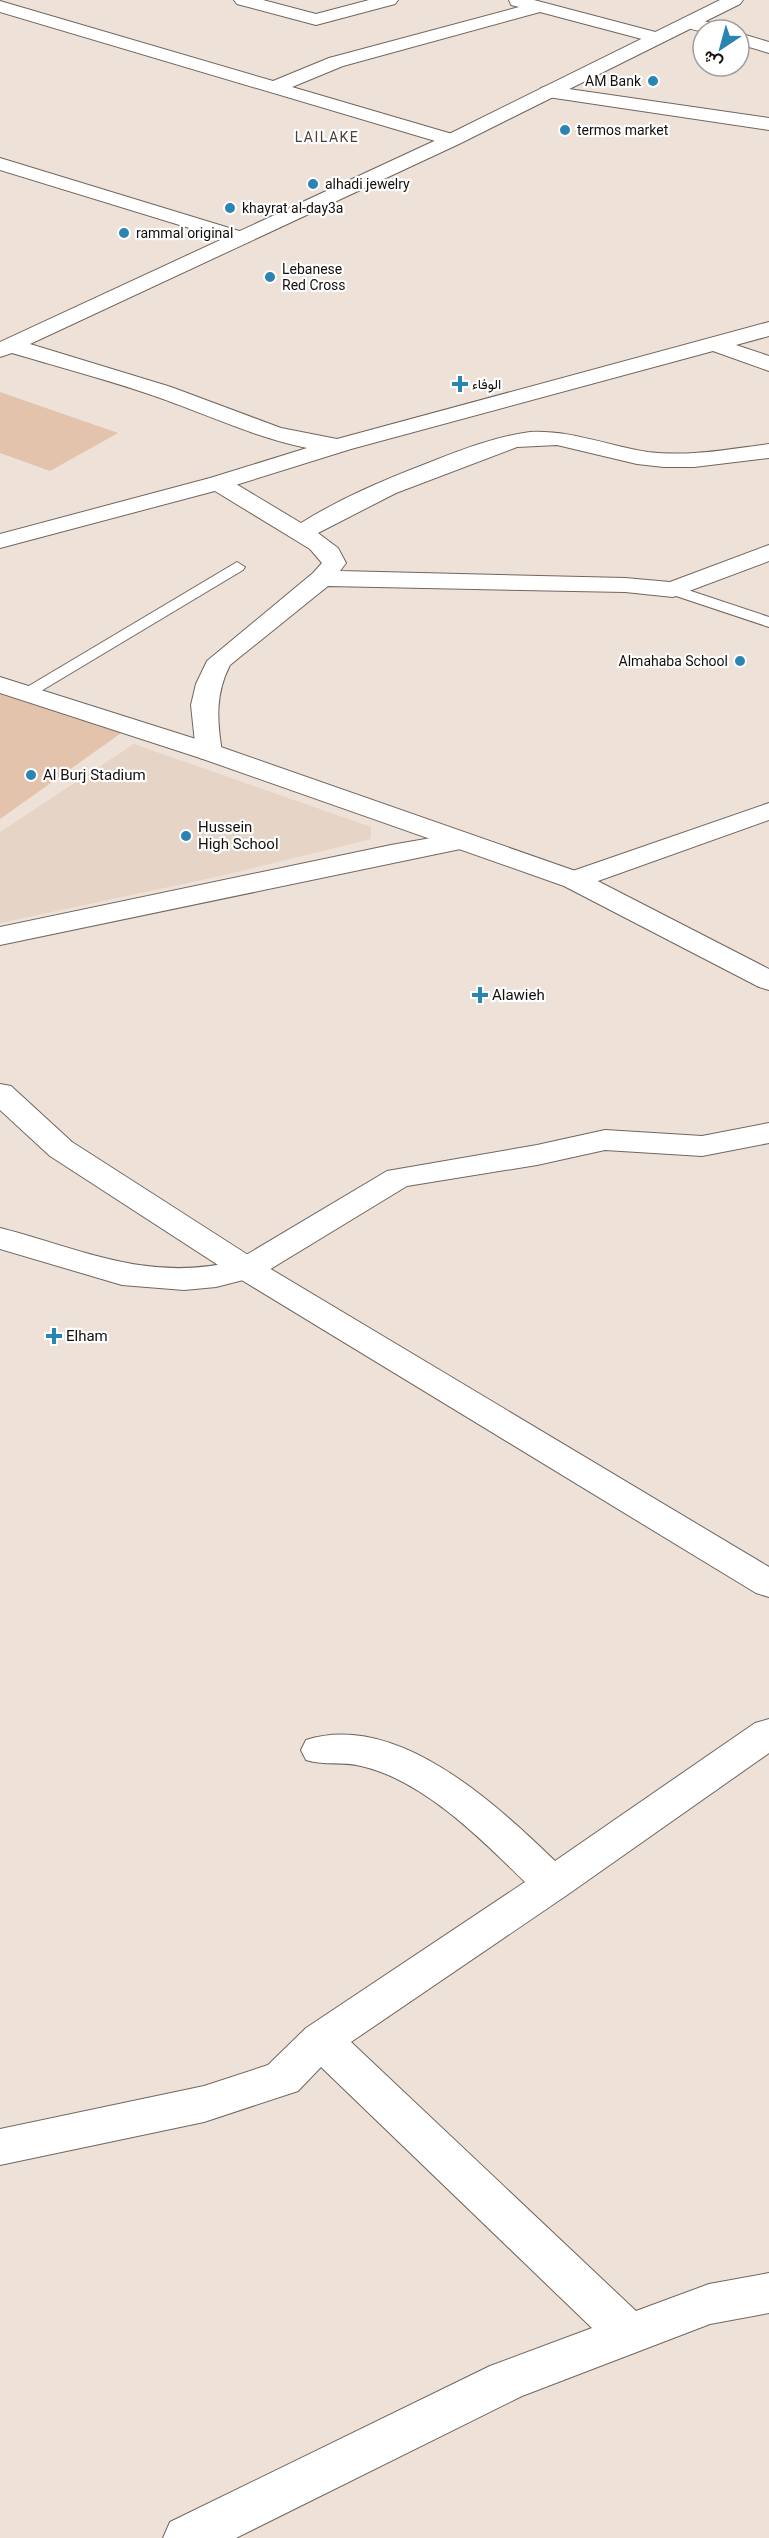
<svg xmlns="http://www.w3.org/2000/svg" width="769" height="2538" viewBox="0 0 769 2538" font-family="Roboto,Vazirmatn,sans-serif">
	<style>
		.built { fill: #e6d4c6 }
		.green { fill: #e3c3ab }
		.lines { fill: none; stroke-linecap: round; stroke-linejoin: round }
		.lane-casing { stroke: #71665e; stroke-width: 2 }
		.street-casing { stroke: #71665e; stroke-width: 2 }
		.secondary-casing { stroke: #71665e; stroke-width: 2 }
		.lane { fill: #fff; fill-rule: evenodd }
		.street { fill: #fff; fill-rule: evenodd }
		.secondary { fill: #fff; fill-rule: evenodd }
		.poi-dot { fill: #2b85b3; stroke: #fff; stroke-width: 2 }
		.labels { text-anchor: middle; stroke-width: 4.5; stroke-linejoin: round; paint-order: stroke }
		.far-poi-label { font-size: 14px; fill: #14100d; stroke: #fff; text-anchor: start }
		.far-neighbourhood-label { font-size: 14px; letter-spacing: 1.5px; fill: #4c423b; stroke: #fff }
		.poi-label { font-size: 15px; fill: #14100d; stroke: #fff; text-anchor: start }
	</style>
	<rect width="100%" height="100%" fill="#ede1d8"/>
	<path class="built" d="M134,744L371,827V839L225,875L0,923V832Z"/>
	<g class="green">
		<path d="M0,392L118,433L50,471L0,453Z"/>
		<path d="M0,690L124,731L0,819Z"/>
	</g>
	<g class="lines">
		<g class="lane-casing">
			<g id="lane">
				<path d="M237,562L245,567L243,570L31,697H19L17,693Z"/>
				<path d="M673,585L769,617V627L667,593L665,590L667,587Z"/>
			</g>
		</g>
		<g class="street-casing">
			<g id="street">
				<path d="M234,0H263L316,14L369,0H398L395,4L316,25L237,4Z"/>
				<path d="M509,0H534L663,34L666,38L657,43L540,12L343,66L292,87L459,136L462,140L452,146L0,12V1L273,81L329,58L519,7L511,5Z"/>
				<path d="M691,17L721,26L724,30C709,30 692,35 682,22Z"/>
				<path d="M739,33L769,42V53L739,44Z"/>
				<path d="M548,86L769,118V130L541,96L539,92L541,88Z"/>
				<path d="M0,158L249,234L252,238L249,242H235L0,170Z"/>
				<path d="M530,432C572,430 608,446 648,452C689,457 729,449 769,444V458L694,467H664L637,464L557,445L517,447L396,493L318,533L338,548L346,563L340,571L625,578L670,582L769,545V561L673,597L625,592L328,586L230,665C215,694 217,721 222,752L218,758L209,760L200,758L196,752L191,705L196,684L207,661L313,573L322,563L310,549L210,488L206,483L210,478H226L301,523C341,498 384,480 428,463C461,450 494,437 530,432Z"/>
				<path d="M769,803V820L584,886L574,888L564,886L560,880L564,874Z"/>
				<path d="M460,833L470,835L474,841L470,847L0,945V927L391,845Z"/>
				<path d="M769,1123V1143L702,1156L605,1150L537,1165L407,1186L259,1276L216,1287L184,1290L122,1285L0,1249V1228C82,1249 148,1283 236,1261L387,1171L537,1145L605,1130L702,1136Z"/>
				<path d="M769,1719V1753L567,1895L351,2042L636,2311L709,2284L769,2273V2313L710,2324L522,2396L236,2538H163L170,2522L490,2366L592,2328L321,2067L298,2091L204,2122L0,2165V2129L204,2086L268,2065L306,2028L525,1882C481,1839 423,1780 361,1766C343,1761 325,1766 306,1760L301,1750L306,1740C397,1711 496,1804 555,1861L755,1723Z"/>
			</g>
		</g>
		<g class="secondary-casing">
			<g id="secondary">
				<path d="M720,0H743L740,4L459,144L30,344L171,387L281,428L337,439L769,322V336L736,345L769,356V371L713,351L351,449L226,488L0,548V534L210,478L307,448C257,438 211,416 163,399C113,381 62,368 12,353L0,357V342L445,136Z"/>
				<path d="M0,677L218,746L584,874L769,969V990L759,987L564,886L200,758L0,693Z"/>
				<path d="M0,1084L11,1086L72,1142L259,1262L769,1567V1597L756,1593L235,1276L50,1156L0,1110Z"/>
			</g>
		</g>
		<use href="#lane" class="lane"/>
		<use href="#street" class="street"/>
		<use href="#secondary" class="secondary"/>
	</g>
	<g class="poi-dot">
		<circle cx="653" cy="81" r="6"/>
		<circle cx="565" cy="130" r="6"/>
		<circle cx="313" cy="184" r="6"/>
		<circle cx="230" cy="208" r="6"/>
		<circle cx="124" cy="233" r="6"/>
		<circle cx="270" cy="277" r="6"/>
		<path d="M457 375h6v6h6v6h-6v6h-6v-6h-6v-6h6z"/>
		<circle cx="740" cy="661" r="6"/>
		<circle cx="31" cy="775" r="6"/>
		<circle cx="186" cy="836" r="6"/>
		<path d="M477 986h6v6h6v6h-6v6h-6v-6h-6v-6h6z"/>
		<path d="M51 1327h6v6h6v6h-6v6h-6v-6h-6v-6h6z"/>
	</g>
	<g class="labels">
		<g class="far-poi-label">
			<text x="641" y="86" text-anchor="end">AM Bank</text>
			<text x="577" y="135">termos market</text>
			<text x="325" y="189">alhadi jewelry</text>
			<text x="242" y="213">khayrat al-day3a</text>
			<text x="136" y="238">rammal original</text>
			<text x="282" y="274">Lebanese<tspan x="282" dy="16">Red Cross</tspan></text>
			<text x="472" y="389">الوفاء</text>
			<text x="728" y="666" text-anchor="end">Almahaba School</text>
		</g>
		<g class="far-neighbourhood-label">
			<text x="327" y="142">LAILAKE</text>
		</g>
		<g class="poi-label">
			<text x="43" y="780">Al Burj Stadium</text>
			<text x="198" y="832">Hussein<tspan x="198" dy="17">High School</tspan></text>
			<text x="492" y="1000">Alawieh</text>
			<text x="66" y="1341">Elham</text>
		</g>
	</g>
	<g transform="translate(721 48) rotate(216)"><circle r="28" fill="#ffffff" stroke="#a19f9e" stroke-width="1.5"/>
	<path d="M0-4.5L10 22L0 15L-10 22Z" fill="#2b85b3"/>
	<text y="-9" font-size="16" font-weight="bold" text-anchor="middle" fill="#14100d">ش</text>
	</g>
</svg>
